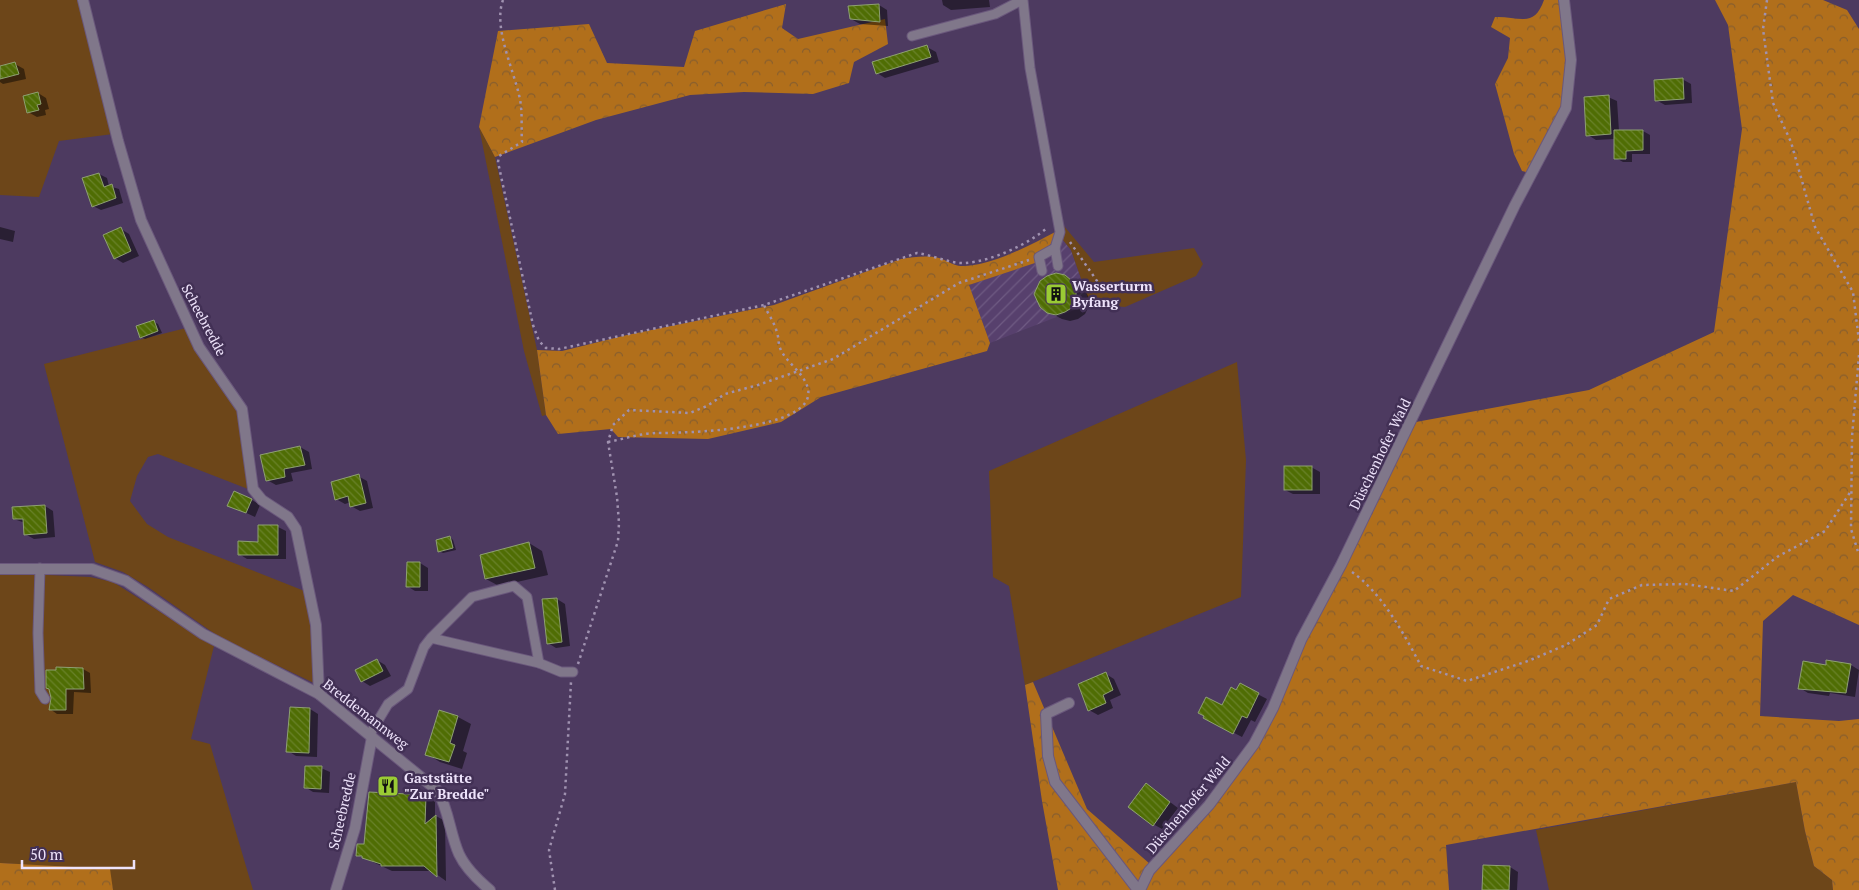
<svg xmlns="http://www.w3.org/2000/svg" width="1859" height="890" viewBox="0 0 1859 890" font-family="'PT Serif',serif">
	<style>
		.industrial { fill: url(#industrial-furrows) }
		.grass { fill: #6d4619 }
		.forest { fill: url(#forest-crowns) }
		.shadow { fill: #0007 }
		.building { fill: url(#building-back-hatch); stroke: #8ea073 }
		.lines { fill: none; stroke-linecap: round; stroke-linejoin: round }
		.service-casing { stroke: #6a587c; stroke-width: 11 }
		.minor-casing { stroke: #6a587c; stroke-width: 12 }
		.path { stroke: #a092b0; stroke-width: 2.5; stroke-dasharray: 2.5 4; stroke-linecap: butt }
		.service { stroke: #80778a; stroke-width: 9 }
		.minor { stroke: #80778a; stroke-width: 10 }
		.labels { text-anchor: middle; stroke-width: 5; stroke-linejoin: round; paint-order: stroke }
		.poi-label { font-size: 14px; font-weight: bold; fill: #eee3fb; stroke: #423055; text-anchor: start }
		.street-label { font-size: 14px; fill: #eee3fb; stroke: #423055 }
	</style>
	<defs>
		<pattern id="industrial-furrows" width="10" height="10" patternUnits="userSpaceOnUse" patternTransform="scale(1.25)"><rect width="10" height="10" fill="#57406d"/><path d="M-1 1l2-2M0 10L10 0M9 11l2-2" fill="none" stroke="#6f5b83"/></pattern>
		<pattern id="forest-crowns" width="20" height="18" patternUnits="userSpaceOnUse" patternTransform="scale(1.25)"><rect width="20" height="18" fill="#b16f1b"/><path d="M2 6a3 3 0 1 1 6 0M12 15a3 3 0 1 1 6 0" fill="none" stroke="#875e2e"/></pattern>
		<pattern id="building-back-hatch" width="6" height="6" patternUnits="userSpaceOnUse" patternTransform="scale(1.25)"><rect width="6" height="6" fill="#4f6d04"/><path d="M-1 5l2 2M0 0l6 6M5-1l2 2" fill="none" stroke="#69822a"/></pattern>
	</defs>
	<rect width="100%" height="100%" fill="#4d3a60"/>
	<path class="industrial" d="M1064,226L1063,240L1071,250L1090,304L990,343L969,285L1037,262L1035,254L1054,240L1055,232Z"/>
	<g class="grass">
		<path d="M0,0H79L113,134L59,141L39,197L0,195Z"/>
		<path d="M479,127L495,157L537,350L546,415L542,416L524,351Z"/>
		<path d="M1064,226L1094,262L1194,248L1203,264L1196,276L1125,307L1090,304L1071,250L1063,240Z"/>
		<path d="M186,328L240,415L248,489L158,454L148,457L137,476L130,501L147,524L168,537L307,592L315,628L316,684L222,639L148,587L123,572L95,562L44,364Z"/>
		<path d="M1237,362L1246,460L1241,597L1025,685L1009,586L993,577L989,471Z"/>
		<path d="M26,574L90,577L113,582L214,646L191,739L210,744L253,890H113L109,870L0,863V575Z"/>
		<path d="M1796,782L1805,831L1814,866L1832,880L1833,890H1549L1536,830Z"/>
	</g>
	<g class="forest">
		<path d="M1544,0H1563L1568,97L1530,173L1522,171L1514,154L1495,84L1508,58L1510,38L1491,27L1495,17C1518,16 1534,29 1544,0Z"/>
		<path d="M1715,0H1823L1847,10L1859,29V625L1793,595L1763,621L1760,716L1839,721L1859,719V890H1833L1832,880L1814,866L1805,831L1796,782L1446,845L1449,890H1058L1042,801L1025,685L1033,682L1087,809L1150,864L1207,804L1252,744L1405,424L1589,390L1714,332L1742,129L1728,25Z"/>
		<path d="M786,4L782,28L798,39L885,19L888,44L854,62L849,83L813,94L744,92L690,95L596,120L495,157L479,127L498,31L589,24L607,63L684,67L695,31Z"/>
		<path d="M1055,232C1054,245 1047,249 1035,254L1038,262L969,285L990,343L987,351L821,397L781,422L708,439L618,437L611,429L558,434L546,415L537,350L562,351L627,335L774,305L901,259C914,257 926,255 939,258C946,260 954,266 961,266C989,267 1031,245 1055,232Z"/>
		<path d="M0,863L110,869L113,890H0Z"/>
	</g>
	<g class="shadow">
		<path d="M942,0H989L990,7L951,10L943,5Z"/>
		<path d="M879,5L887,10L888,26L860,24L851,19L850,8Z"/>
		<path d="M927,47L936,52L939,62L885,78L877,73Z"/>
		<path d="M15,64L24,69L26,79L3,84L0,82V68Z"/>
		<path d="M1682,79L1691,84L1692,103L1665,105L1656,100Z"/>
		<path d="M38,93L46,98L49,109L45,110L46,115L37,117L28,112Z"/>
		<path d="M1608,97L1617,101L1619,131H1643L1650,135V154H1632V162H1623L1616,158L1615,139L1596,140L1588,135Z"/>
		<path d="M99,174L107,178L109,186L119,189L123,203L101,210L93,206Z"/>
		<path d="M0,227L15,231L13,242L0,239Z"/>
		<path d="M121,229L129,234L139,256L123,263L115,258Z"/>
		<path d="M1064,277L1085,290L1089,298V306L1085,314L1078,319L1070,321L1062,319L1048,312Z"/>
		<path d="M154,322L158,324L162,333L145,339L141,337Z"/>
		<path d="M300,447L309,452L312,469L291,473L293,481L276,485L267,480Z"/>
		<path d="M1311,467L1320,472V494H1293L1285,490Z"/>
		<path d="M358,476L367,481L373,508L360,511L351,506V502L345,504L336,499Z"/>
		<path d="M252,500L260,505L255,517L229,505Z"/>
		<path d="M45,506L53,511L55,537L34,539L25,534V523L14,519Z"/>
		<path d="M278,527L286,531V559H247L239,554L259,543Z"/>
		<path d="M450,537L453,540L456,550L443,553L439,551Z"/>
		<path d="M529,543L542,551L548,575L499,586L486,579Z"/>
		<path d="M420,563L428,568V591H415L407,586Z"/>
		<path d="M557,599L565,604L570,646L556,648L548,643Z"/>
		<path d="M377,660L385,665L391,676L370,686L362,681Z"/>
		<path d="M1851,665L1859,670L1855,697L1830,693L1829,696L1808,693L1800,688L1827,666Z"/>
		<path d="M83,669L90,673L91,693L74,692L73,714H57L50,709L52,698Z"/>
		<path d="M1106,674L1114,679L1121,695L1110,700L1113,708L1098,715L1089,710Z"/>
		<path d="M1240,685L1267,699L1255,722L1251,720L1242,737L1213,722Z"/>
		<path d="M291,709H310L318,714L317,757L296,756L288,751Z"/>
		<path d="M440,712L458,717L471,724L463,751L467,753L462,769L440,762L427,754Z"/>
		<path d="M321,768L330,772L329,793L313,792L305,787Z"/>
		<path d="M1154,790L1178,808L1162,829L1153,824Z"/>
		<path d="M426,796L435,802V818L436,816L445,821L446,881L432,871H392L358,855L366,846Z"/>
		<path d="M1484,866L1510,867L1518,872L1517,890H1483Z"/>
	</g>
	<g class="building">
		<path d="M879,4L880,22L850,19L848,6Z"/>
		<path d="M927,45L931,57L876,74L872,62Z"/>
		<path d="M15,62L19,74L0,79V66Z"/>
		<path d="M1683,78L1684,99L1655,101L1654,80Z"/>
		<path d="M38,92L41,104L37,105L39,110L27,113L23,96Z"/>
		<path d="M1609,95L1611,134L1586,136L1584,97Z"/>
		<path d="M1614,130H1643V150L1626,151V159H1614Z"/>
		<path d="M99,173L104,187L112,184L116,198L92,207L82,178Z"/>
		<path d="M121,227L131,251L114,259L103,235Z"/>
		<path d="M1056,273L1065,275L1072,281L1076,289V299L1073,307L1065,312L1056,315L1047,313L1040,307L1034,294L1040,281L1047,276Z"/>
		<path d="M154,320L158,331L140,338L136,326Z"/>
		<path d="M300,446L305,465L284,469L285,477L266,481L260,455Z"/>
		<rect x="1284" y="466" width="28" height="24"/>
		<path d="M359,474L366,503L350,507L348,496L335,500L331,482Z"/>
		<path d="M234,491L252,499L246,513L227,506Z"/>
		<path d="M45,505L47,533L24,535L23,519H13L12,507Z"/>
		<path d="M258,525H278V555H238V541L258,542Z"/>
		<path d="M450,536L453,548L438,552L436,540Z"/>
		<path d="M529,542L535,568L485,579L480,555Z"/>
		<path d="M407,562H420V587H406Z"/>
		<path d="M557,598L562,642L547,644L542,599Z"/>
		<path d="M377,659L383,671L361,682L355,670Z"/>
		<path d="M1826,660L1851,664L1846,693L1798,689L1803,661L1826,665Z"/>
		<path d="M56,667L83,668L84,689H66V710H49L51,698L49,689L46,688V670H56Z"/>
		<path d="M1106,672L1113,690L1103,695L1106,703L1088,711L1078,684Z"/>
		<path d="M1240,683L1259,693L1247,718L1242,716L1233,734L1203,718L1204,716L1198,713L1206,697L1222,705L1231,687L1236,690Z"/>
		<path d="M290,707L310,708L309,753L286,752Z"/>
		<path d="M439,710L458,716L450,743L455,745L449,762L425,755Z"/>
		<path d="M305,766H322L321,789L304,788Z"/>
		<path d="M1146,783L1170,802L1153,826L1128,807Z"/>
		<path d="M369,792L426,795L425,824L436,815L437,877L424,866H381V864L362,858V856H356L357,844H364Z"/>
		<path d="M1483,865L1510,866L1509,890H1482Z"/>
	</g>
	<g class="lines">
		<g class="service-casing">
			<g id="service">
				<path d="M1023,0L1030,68L1060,232L1055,248L1039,257L1042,271"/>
				<path d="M912,36L995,14L1022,0"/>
				<path d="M1055,248L1058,266"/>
				<path d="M40,568L38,633L40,691L45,699"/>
				<path d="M539,663L561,672H573"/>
				<path d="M370,734L388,704L408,689L424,647L431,638L472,597L514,586L527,597L539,663L431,638"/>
			</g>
		</g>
		<g class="minor-casing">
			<g id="minor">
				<path d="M83,0L118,141L141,220L199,347L242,409L253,489L262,500L288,517L296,529L316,625L319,694"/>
				<path d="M0,569H92L126,581L203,634L319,694L438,791C449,811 450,834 459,854C466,869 478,880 490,890"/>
				<path d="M1069,703L1046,714L1048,756L1055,782L1138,890"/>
				<path d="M336,890L355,828L372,737"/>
				<path d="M1140,890L1149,871L1209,805L1254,744L1273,708L1301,640L1341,565L1515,205L1566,108L1571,60L1564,0"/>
			</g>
		</g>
		<g class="path">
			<path d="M503,0C493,27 513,68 519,95C523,110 521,127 522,142L499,156L498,162L533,325L539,341L546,348L559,349L764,305L917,253C933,255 950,264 966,263C992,261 1029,244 1048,227"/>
			<path d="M1767,0L1763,29L1773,103L1791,142L1815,227L1853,292L1859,341"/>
			<path d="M1070,242L1106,294"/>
			<path d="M1859,355L1852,437L1851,529L1859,555"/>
			<path d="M608,442C624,439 641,433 657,433C680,433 817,431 808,389C804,372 786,363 780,348C778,343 779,338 777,333C775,323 768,314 764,305"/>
			<path d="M1352,572C1382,593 1404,634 1421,666L1467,681L1528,661L1566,645L1597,625L1609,599L1642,585L1685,584L1734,591L1777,557L1825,531L1851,491"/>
			<path d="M578,664L618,541L619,523L617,497L608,442L613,425L629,410L690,413L707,406L725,394L758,385L833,359L959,283L1029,260"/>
			<path d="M555,890L549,850L565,794L571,682"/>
		</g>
		<use href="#service" class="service"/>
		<use href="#minor" class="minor"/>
	</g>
	<defs>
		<g id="building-square" transform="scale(1.125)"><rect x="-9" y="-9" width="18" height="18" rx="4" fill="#9acb34" stroke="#423055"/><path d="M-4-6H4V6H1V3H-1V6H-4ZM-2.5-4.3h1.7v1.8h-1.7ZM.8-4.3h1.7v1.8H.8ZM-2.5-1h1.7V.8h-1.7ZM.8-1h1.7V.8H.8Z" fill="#111"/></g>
		<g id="restaurant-square" transform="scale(1.125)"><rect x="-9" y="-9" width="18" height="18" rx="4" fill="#9acb34" stroke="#423055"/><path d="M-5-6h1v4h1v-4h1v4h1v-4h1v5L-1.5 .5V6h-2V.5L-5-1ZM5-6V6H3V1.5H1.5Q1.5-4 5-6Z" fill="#111"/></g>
	</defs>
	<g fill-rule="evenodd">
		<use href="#building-square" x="1056" y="294"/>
		<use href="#restaurant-square" x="388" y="786"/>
	</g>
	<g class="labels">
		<g class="poi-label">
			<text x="1072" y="291">Wasserturm<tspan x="1072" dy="16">Byfang</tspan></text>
			<text x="404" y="783">Gaststätte<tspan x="404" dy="16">"Zur Bredde"</tspan></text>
		</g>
		<g class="street-label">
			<text transform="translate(204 320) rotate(62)" y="5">Scheebredde</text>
			<text transform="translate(1380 454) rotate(-64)" y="5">Düschenhofer Wald</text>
			<text transform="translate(366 714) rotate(38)" y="5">Breddemannweg</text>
			<text transform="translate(1188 805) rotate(-50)" y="5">Düschenhofer Wald</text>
			<text transform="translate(342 811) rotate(-77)" y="5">Scheebredde</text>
		</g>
	</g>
	<path d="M22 860v8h112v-8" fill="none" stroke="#eee3fb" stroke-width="2.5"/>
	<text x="30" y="860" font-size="15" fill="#eee3fb" stroke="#423055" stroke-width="4" paint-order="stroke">50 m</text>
</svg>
